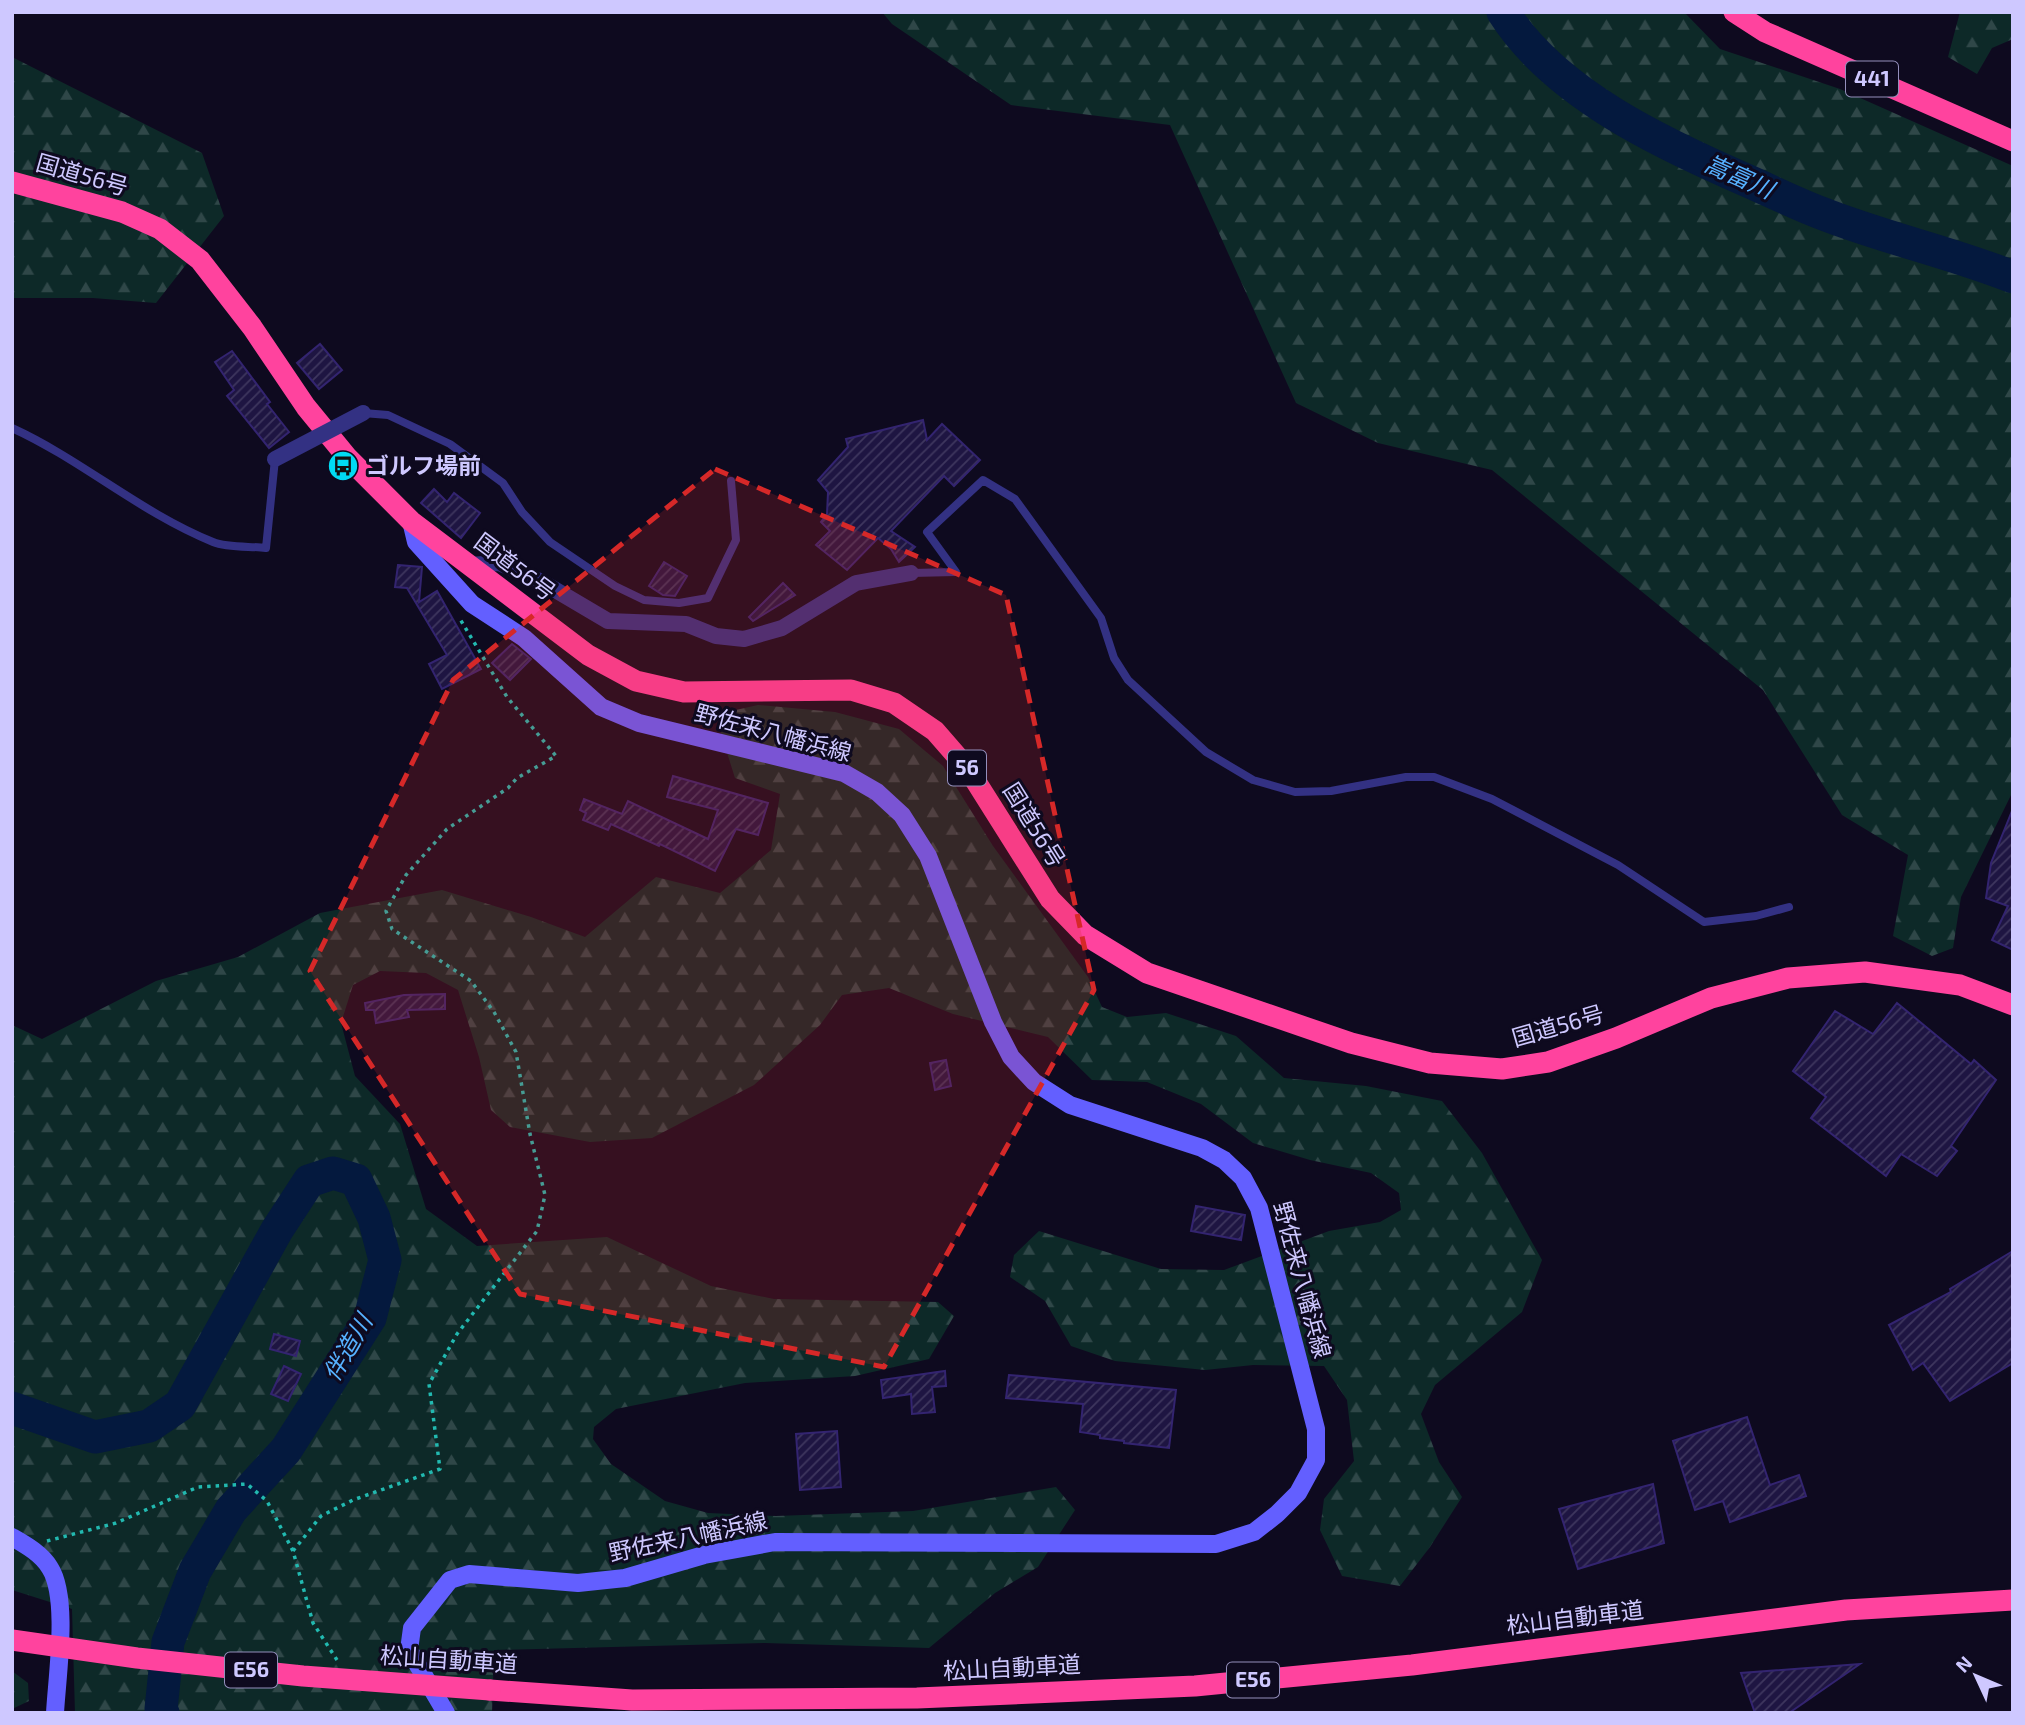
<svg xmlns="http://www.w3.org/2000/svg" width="2025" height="1725" viewBox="0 0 2025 1725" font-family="'Exo 2','Noto Sans JP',sans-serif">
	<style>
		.forest { fill: url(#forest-firs) }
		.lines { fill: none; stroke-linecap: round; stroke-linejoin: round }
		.river { stroke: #04193e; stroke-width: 33 }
		.building { fill: url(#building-hatch); stroke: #332470; stroke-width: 2 }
		.path { stroke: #22b9b0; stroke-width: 3.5; stroke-dasharray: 3.5 5; stroke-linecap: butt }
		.lane { stroke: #333183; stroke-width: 8 }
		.street { stroke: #333183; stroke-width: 16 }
		.secondary { stroke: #635fff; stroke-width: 18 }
		.highway { stroke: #ff439e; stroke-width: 21 }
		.street-bridge { stroke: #333183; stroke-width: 16 }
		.highway-bridge { stroke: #ff439e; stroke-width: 21 }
		.marked { fill: #d62828; fill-opacity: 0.2; stroke: #d62828; stroke-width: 5; stroke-dasharray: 14 9; stroke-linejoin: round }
		.labels { text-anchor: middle; stroke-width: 6; stroke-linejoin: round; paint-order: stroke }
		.shield { fill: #0e0a1f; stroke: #948fbc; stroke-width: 2 }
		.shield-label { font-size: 21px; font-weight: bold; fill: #cec8ff }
		.street-label { font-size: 23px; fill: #cec8ff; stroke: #0e0a1f }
		.poi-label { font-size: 23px; font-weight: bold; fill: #cec8ff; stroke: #0e0a1f; text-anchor: start }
		.water-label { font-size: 24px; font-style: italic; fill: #56b1ff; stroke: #0e0a1f }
	</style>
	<defs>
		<pattern id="forest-firs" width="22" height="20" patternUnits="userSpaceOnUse" patternTransform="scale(1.75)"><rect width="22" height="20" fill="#0d2928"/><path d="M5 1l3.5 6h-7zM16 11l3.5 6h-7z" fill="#2f4748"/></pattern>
		<pattern id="building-hatch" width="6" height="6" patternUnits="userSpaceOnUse" patternTransform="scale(1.75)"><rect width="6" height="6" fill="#1e1542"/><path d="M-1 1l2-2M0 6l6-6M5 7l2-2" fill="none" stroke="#3e365e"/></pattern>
	</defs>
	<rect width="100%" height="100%" fill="#0e0a1f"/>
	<g class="forest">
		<path d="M882,12H1684L1720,49L1840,89L2013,166V791L1961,897L1953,948L1932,956L1893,936L1908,855L1842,815L1763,690L1492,470L1378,443L1296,403L1170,125L1011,105L892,24Z"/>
		<path d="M1960,12H2013V39L1992,48L1977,74L1948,57Z"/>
		<path d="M12,57L202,153L224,216L156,303L93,298H12Z"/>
		<path d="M758,705L835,712L899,729L943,766L993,846L1088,977L1102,1007L1127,1017L1166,1013L1236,1036L1284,1078L1366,1086L1442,1101L1482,1153L1542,1260L1522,1312L1435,1385L1421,1414L1439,1462L1462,1497L1430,1547L1400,1586L1342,1576L1320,1530L1324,1499L1354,1461L1347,1400L1324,1366L1253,1365L1205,1370L1115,1361L1071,1346L1045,1301L1010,1277L1014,1255L1039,1231L1161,1269L1224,1270L1329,1231L1380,1222L1401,1210L1399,1193L1371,1173L1310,1160L1253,1143L1201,1104L1147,1082L1092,1080L1048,1037L953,1014L889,988L842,995L820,1025L754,1085L652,1138L590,1142L510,1127L491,1110L479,1057L458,990L426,973L380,971L353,985L341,1023L355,1076L400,1124L426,1209L477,1246L607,1237L711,1286L774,1299L938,1302L954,1316L929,1359L855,1376L745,1383L616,1409L594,1427L593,1439L611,1464L665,1501L708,1513L776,1516L913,1511L1056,1487L1075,1510L1038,1567L995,1593L929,1648L765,1643L494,1650L492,1713H75L72,1609L12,1590V1025L42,1039L156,981L238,957L320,913L442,890L531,917L585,937L656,877L720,893L771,850L780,794L735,778L718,724L727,712Z"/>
		<path d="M12,1671L28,1683L29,1701L12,1709Z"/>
	</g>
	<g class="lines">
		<g class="river">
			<path d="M1503,12C1555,94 1663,144 1748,181C1773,192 1797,204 1821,213C1884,238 1950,252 2013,277"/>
			<path d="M12,1408L95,1437L149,1426L180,1405L277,1230L309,1181L333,1173L356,1180L374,1218L385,1260L370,1318L286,1450L231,1510L195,1571L168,1642L161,1709L163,1713"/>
		</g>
	</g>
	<g class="building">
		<path d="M320,344L342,370L319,389L297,363Z"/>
		<path d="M232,351L270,402L267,404L289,432L269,448L227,396L234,390L215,362Z"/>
		<path d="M923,420L927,440L942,424L980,460L954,486L944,476L891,531L915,547L899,562L891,549L878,538L847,570L816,545L830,531L821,522L827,514L828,492L818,480L848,447L846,439Z"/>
		<path d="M434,489L447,502L454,493L480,513L461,538L421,503Z"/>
		<path d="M664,562L687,576L675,596L663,595L649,586Z"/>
		<path d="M398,565L422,567L419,602L437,591L481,669L442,689L429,664L447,655L407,588L395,587Z"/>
		<path d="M783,583L795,595L753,621L749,617Z"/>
		<path d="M512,644L531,659L510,680L492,663Z"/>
		<path d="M673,776L768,803L758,835L736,829L715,871L660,844L659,846L611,824L608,830L583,820L586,813L580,810L584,799L622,814L628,801L708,839L718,810L667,797Z"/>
		<path d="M2012,811H2013V950L1992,940L2008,906L1986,898L1991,863Z"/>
		<path d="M445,994V1009L407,1010L409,1017L376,1023L374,1010H366L365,1003L404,995Z"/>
		<path d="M1897,1003L1971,1064L1974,1060L1996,1080L1951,1146L1957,1151L1937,1176L1901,1154L1886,1176L1811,1118L1826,1097L1793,1071L1835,1011L1873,1034Z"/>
		<path d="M946,1060L951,1086L935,1090L930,1063Z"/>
		<path d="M1196,1206L1245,1215L1241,1240L1191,1231Z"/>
		<path d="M2013,1251V1363L1950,1401L1923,1363L1913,1370L1889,1325L1951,1292L1950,1289Z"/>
		<path d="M274,1334L300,1341L296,1356L270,1349Z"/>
		<path d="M284,1366L301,1374L288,1401L271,1394Z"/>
		<path d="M945,1371L946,1386L932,1387L935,1412L912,1414L911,1394L883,1398L881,1380Z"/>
		<path d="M1009,1375L1176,1390L1169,1448L1124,1443V1441L1100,1438V1435L1080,1432L1083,1404L1006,1398Z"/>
		<path d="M1747,1417L1770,1485L1799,1475L1806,1496L1730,1522L1723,1501L1695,1510L1673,1441Z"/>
		<path d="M837,1431L841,1487L800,1490L796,1434Z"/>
		<path d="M1653,1484L1664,1543L1578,1569L1559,1509Z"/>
		<path d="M1860,1664L1789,1713H1755L1741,1673Z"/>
	</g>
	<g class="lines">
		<g class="path">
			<path d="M47,1541L116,1523L198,1487L247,1484L267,1501L293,1551L313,1623L337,1660"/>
			<path d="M293,1551L321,1516L353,1500L440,1469L429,1384L457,1334L537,1231L545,1195L530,1134L516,1052L494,1012L471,981L392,929L386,911L406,875L447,829L508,788L517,778L556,756L507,697L460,619"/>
		</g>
		<g class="lane">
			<path d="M363,413L388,415L450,444L503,483L522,512L550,542L615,586L644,600L679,603L708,598L736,540L731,481"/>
			<path d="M12,428C82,460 141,513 213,542C228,548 250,546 266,548L275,459"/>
			<path d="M911,573L956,572L927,532L983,480L1015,499L1101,618L1114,658L1128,680L1206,752L1253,780L1295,792L1331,791L1406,777H1434L1492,799L1618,865L1704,922L1756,916L1789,907"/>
		</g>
		<path class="street" d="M469,565L499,563L542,582L608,621L686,624L716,636L744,639L782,628L856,583L911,573"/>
		<g class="secondary">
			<path d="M411,521L416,542L472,604L524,638L601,707L639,723L844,773L877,792L902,815L928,856L993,1022L1011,1057L1034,1082L1070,1105L1202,1148L1224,1160L1243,1178L1259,1208L1316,1429V1460L1298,1493L1277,1514L1254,1532L1216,1544L775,1542L704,1555L625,1578L578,1583L469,1574L450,1580L412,1628L409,1650L446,1713"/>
			<path d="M12,1537C26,1545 42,1554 50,1568C69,1598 57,1676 55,1713"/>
		</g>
		<g class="highway">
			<path d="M1734,12L1765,32L2013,141"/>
			<path d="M12,182L122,212L160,229L200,260L252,327L306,407L347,457L411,521L588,655L636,681L684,692L851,690L894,703L935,731L968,769L1050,899L1085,935L1147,973L1351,1043L1430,1063L1502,1069L1548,1062L1616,1038L1711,998L1788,978L1865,972L1960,985L2013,1005"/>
			<path d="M490,1690L632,1700L917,1698L1195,1686L1412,1665L1846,1610L2013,1600"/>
		</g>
		<path class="street-bridge" d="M275,459L363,413"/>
		<path class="highway-bridge" d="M12,1640L137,1658L303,1676L490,1690"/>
	</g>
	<path class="marked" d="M715,469L1006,595L1094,990L884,1367L520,1294L310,971L453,680Z"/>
	<defs>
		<g id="bus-disc" transform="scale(1.575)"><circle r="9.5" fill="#00dbf3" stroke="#0e0a1f"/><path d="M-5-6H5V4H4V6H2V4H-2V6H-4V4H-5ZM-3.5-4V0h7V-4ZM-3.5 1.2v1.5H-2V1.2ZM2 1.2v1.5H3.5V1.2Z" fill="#111"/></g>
	</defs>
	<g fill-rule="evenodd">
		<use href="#bus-disc" x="343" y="466"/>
	</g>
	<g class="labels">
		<g class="shield">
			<rect x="1846" y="61.5" width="52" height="35" rx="5"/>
			<rect x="948" y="750.5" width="38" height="35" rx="5"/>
			<rect x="225" y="1652.5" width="52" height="35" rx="5"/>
			<rect x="1227" y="1662.5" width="52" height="35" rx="5"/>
		</g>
		<g class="shield-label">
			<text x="1872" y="86">441</text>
			<text x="967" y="775">56</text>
			<text x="251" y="1677">E56</text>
			<text x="1253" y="1687">E56</text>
		</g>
		<g class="street-label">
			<text transform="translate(82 175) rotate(16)" y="8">国道56号</text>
			<text transform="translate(515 567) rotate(37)" y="8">国道56号</text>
			<text transform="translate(773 733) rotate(15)" y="8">野佐来八幡浜線</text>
			<text transform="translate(1034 825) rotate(58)" y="8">国道56号</text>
			<text transform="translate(1558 1026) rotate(-16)" y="8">国道56号</text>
			<text transform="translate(1302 1280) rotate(75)" y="8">野佐来八幡浜線</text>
			<text transform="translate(688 1537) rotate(-12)" y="8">野佐来八幡浜線</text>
			<text transform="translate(1575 1618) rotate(-7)" y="8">松山自動車道</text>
			<text transform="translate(449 1660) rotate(4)" y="8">松山自動車道</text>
			<text transform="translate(1012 1668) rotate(-3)" y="8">松山自動車道</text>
		</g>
		<g class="poi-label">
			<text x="366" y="474">ゴルフ場前</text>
		</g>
		<g class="water-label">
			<text transform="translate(1739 177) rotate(24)" y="8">嵩富川</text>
			<text transform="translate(348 1348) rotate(-60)" y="8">伴造川</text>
		</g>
	</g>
	<rect width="2025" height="1725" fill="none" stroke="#cec8ff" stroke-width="28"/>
	<g transform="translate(1976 1676) rotate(314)" stroke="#0e0a1f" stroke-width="5" paint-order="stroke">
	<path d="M0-5L12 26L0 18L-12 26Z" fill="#cec8ff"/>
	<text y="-10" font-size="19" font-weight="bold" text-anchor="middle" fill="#cec8ff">N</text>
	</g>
</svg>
